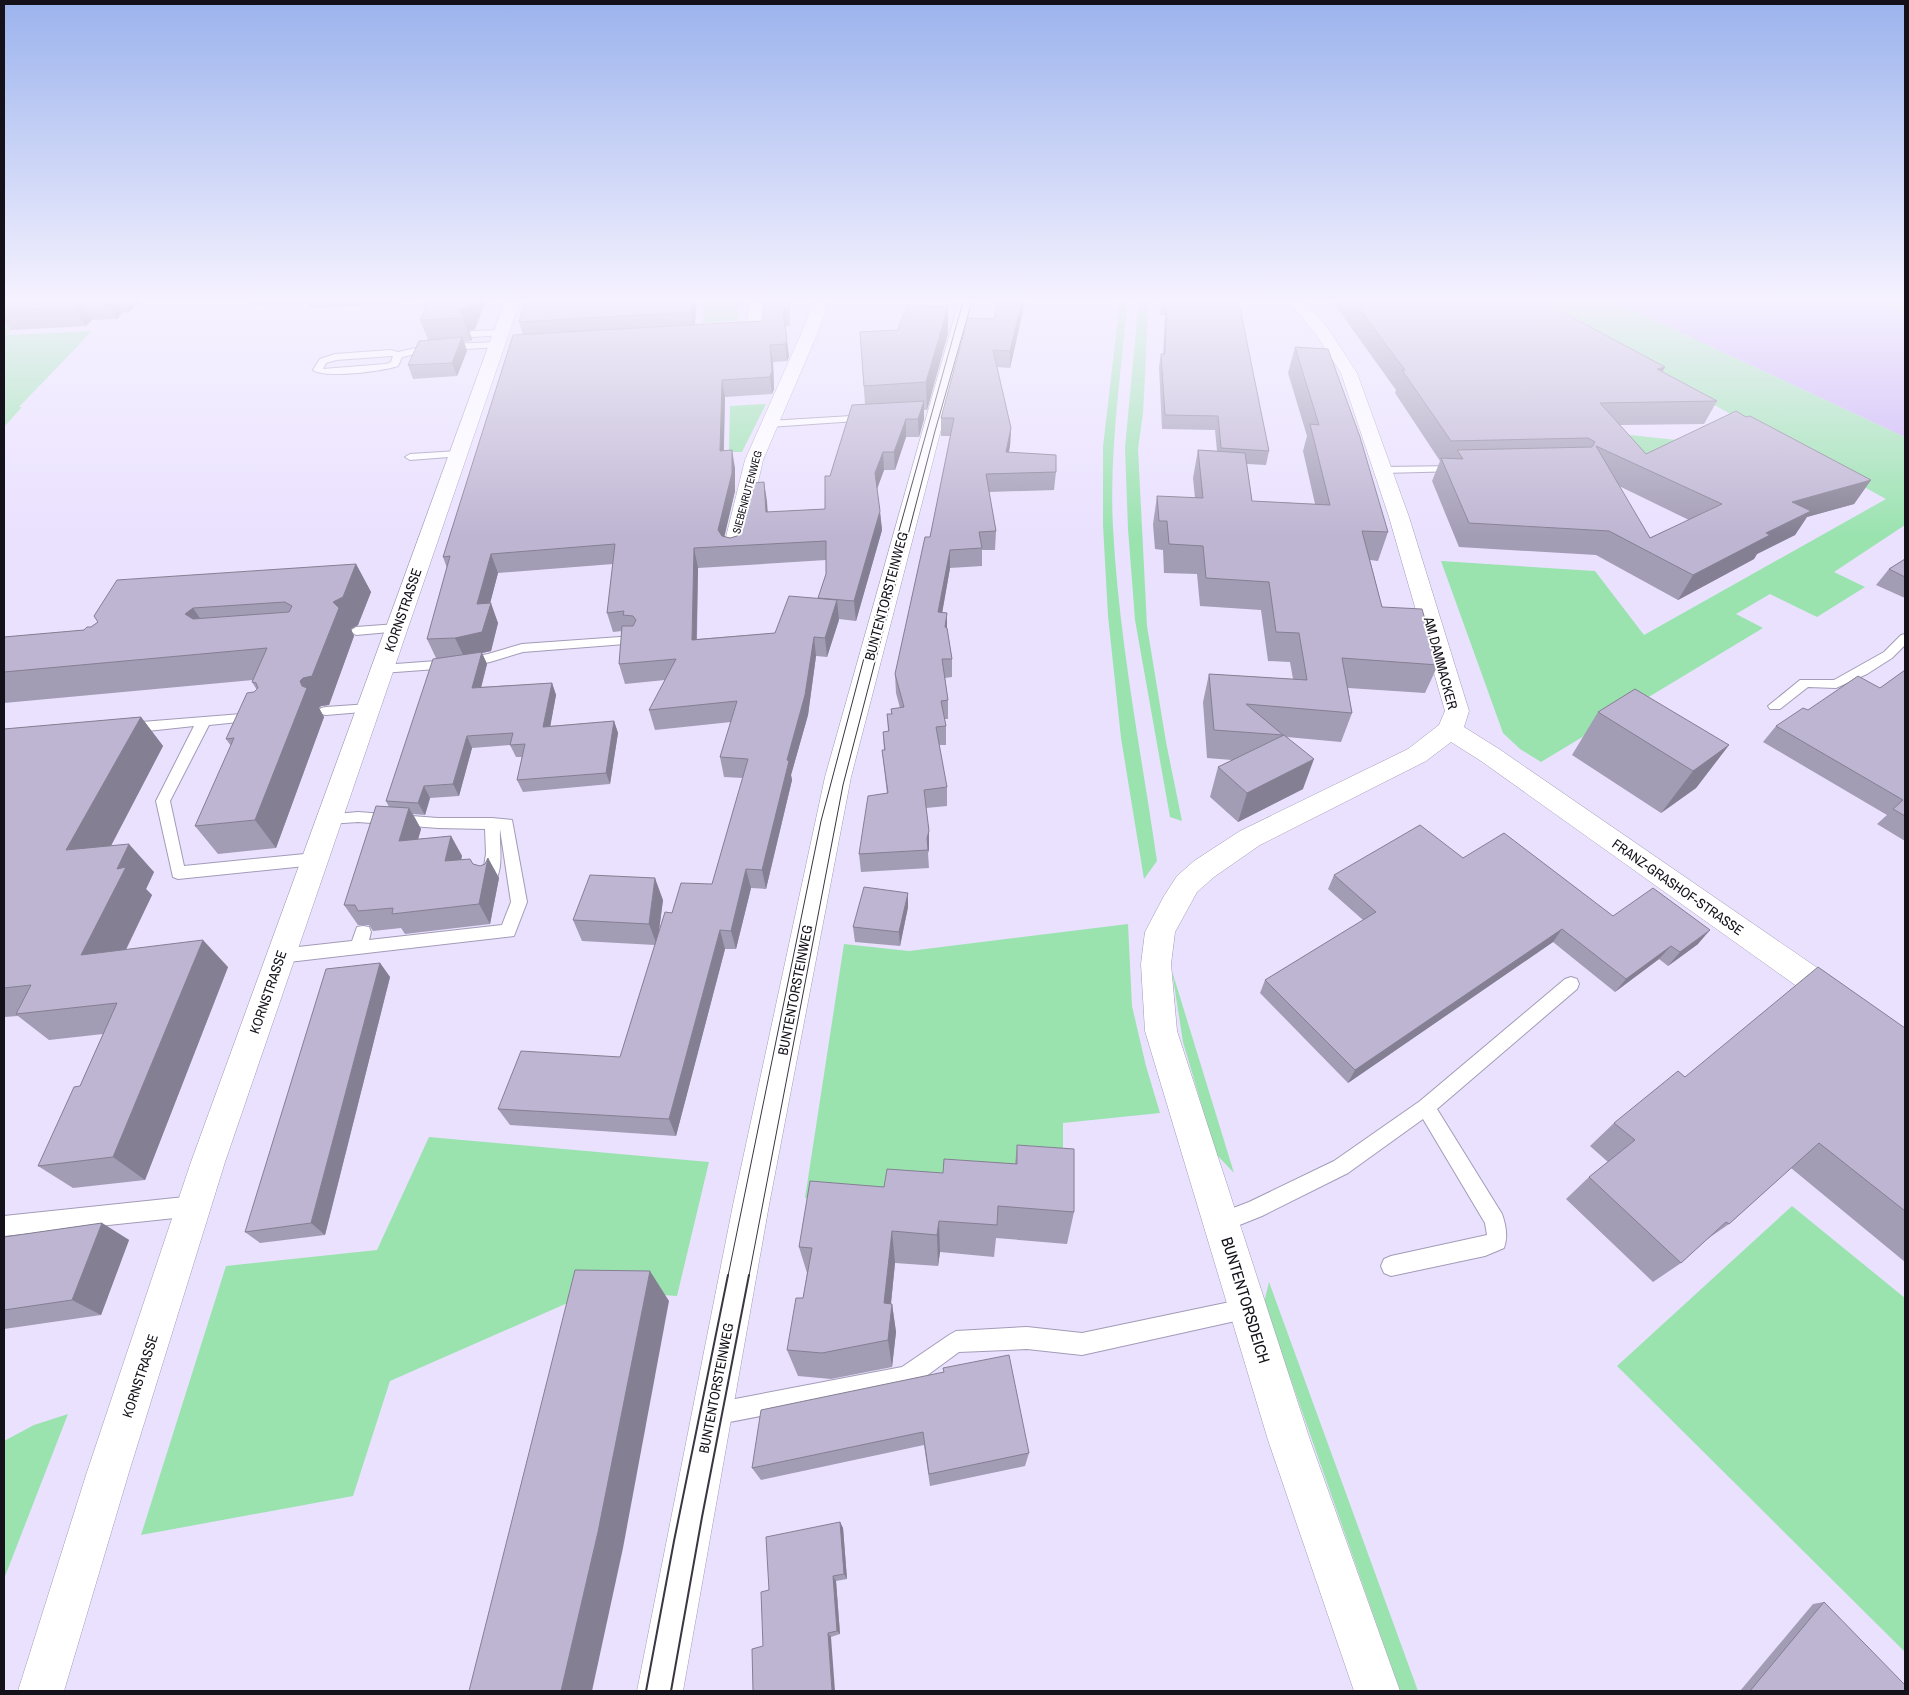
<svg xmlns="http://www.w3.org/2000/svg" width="1909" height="1695" viewBox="0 0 1909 1695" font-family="'Archivo Narrow',sans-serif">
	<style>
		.green { fill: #9ae3af }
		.water { fill: #c8b2f4 }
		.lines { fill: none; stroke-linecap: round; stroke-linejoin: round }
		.service-casing { stroke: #a39bb7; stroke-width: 2 }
		.minor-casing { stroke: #a39bb7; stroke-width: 1 }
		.tertiary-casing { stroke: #a39bb7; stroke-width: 1 }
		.service { fill: #fff; fill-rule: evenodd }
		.minor { fill: #fff; fill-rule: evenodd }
		.tertiary { fill: #fff; fill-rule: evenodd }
		.tram-far1 { stroke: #3a3642; stroke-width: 1 }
		.tram { stroke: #3a3642; stroke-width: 2 }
		.wall { fill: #a39cb5; fill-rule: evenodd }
		.shaded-wall { fill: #857f93 }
		.building { fill: #beb5d2; stroke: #857f93; fill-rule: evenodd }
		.labels { text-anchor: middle; stroke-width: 4; stroke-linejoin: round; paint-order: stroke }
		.far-street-label { font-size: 11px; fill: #14111a; stroke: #fff }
		.street-label { font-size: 14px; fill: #14111a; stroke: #fff }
		.near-street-label { font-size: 16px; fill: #14111a; stroke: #fff }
	</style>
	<rect width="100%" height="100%" fill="#eae1ff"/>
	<g class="green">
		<path d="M4,298H45L6,335L92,331L19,407H22L4,427Z"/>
		<path d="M703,298H739L738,321L703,323Z"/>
		<path d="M1128,298C1121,374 1109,451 1113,528C1119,640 1141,751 1157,861L1144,879L1121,738L1108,616L1103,525V447L1120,299Z"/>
		<path d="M1139,298H1149L1143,413L1138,449L1147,626L1166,742L1182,821L1170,817L1135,620L1128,529L1125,448Z"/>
		<path d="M1519,298H1607L1905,437V525L1834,572L1865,587L1817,617L1770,594L1736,614L1763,628L1541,762L1520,749L1503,733L1441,561L1595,571L1644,635L1886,499Z"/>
		<path d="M1868,298H1905V314Z"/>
		<path d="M766,404L742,452H729L730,406Z"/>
		<path d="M1611,430L1630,435L1677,440L1641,462Z"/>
		<path d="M1128,924L1132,1006L1146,1066L1160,1113L1063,1123V1163L805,1198L844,944L909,951Z"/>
		<path d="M1172,971L1234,1173L1216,1154L1183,1042Z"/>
		<path d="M429,1137L709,1162L677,1296L597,1290L390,1381L353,1496L141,1535L226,1266L377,1250Z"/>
		<path d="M1792,1206L1905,1298V1652L1617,1366Z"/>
		<path d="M1269,1282L1418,1691H1400L1264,1303Z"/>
		<path d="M68,1414L4,1579V1441L34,1425Z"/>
	</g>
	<path class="water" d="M1607,298H1868L1905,314V437Z"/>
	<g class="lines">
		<g class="service-casing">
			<g id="service">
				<path d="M5,298H14L4,306Z"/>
				<path d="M501,330L505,333L504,335L472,337L468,334L472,331Z"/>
				<path d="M497,342L500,343V347L429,351L402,357L398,366C383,371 325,379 313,370L320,359L335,354L391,350L398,352L429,345ZM391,356H393L391,362L386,364L323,369L326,363L336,360Z"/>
				<path d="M868,415L873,418L871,420L769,427L764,424L769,421Z"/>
				<path d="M458,451L463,454L462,456L410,460L405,457L410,454Z"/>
				<path d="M1456,466L1460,467L1461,469L1460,471L1384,473L1379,470L1384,467Z"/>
				<path d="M397,624L401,625L403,628L401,631L356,635L350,631L356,627Z"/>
				<path d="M1905,634V645L1892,658L1867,674L1836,688L1808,687L1780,709H1770L1768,706L1800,680H1834L1884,652L1901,635Z"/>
				<path d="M634,636L638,637L640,640L638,643L523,652L490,662L464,667L382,673L376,669L382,665L464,659L488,654L522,644Z"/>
				<path d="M369,704L374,705L376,708L374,711L326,715L321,714L319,711L321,708L326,707Z"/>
				<path d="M254,713L259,714L261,717L259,720L209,725L170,801L184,866L315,853L320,855L323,859L320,863L315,865L178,879L173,877L156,801L194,726L129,733L124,731L122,728L124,725L129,723Z"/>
				<path d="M358,812L438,818H492L512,820L527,902L514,936L280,963L274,961L272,956L274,951L280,949L352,941L357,927L363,926L369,927L371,932L369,940L502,925L511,902L500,829C499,846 504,866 495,882L490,884L485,882L482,878L486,854L485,829L438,828L358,822L329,824L324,823L322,819L324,815Z"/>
				<path d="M1571,977L1577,979L1579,984L1577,989L1437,1109L1502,1214C1506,1225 1508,1237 1504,1248L1485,1256L1391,1276L1384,1273L1381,1266L1384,1259L1391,1256L1487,1235L1485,1223L1423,1119L1348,1173L1262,1216L1222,1232L1215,1229L1212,1222L1215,1215L1249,1202L1334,1161L1420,1101L1565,979Z"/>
				<path d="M194,1196L201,1199L204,1206L201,1213L194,1216L4,1236V1216Z"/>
				<path d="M1249,1298L1256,1301L1259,1308L1256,1315L1249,1318L1082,1355L1027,1349L959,1352L914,1385L906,1388L714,1425L706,1422L703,1414L706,1406L714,1403L902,1367L949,1335L956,1331L1027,1327L1082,1333Z"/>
			</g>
		</g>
		<g class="minor-casing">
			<g id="minor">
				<path d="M506,298H574L567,302L512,305L507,304L505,301Z"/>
				<path d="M749,298H763V332L761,335L727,338L721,336L719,333L721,330L747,328Z"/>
				<path d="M814,298H829L821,325L763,460L743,549L740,553L733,555L726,553L723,549L745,460L805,325Z"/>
				<path d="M960,298H975L851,777L769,1205L683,1691H637L733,1205L825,777Z"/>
				<path d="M1285,298H1300L1327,327L1357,373L1409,517L1469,711L1464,727L1499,749L1848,989L1852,998L1848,1007L1837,1011L1826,1007L1481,761L1451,742L1426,761L1260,845L1214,877L1197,892L1175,932L1171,964L1177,1031L1310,1440L1400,1691H1354L1268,1440L1145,1031L1141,964L1145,932L1164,896L1177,876L1194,861L1240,831L1408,749L1439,725L1445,711L1389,517L1341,373L1315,333Z"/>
			</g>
		</g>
		<g class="tertiary-casing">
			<path id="tertiary" d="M506,298H521L225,1162L129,1472L64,1691H18L87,1472L191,1162Z"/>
		</g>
		<use href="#service" class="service"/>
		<use href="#minor" class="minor"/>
		<use href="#tertiary" class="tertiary"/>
		<g class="tram-far1">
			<path d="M728,1276L821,821L874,620L964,298"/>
			<path d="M749,1276L843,785L935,431L973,298"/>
		</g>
		<g class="tram">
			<path d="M646,1691L674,1541L728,1275"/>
			<path d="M671,1691L702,1517L749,1275"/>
		</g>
	</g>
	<g class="wall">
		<path d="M12,298H142L129,312L122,313L117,319L92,320L86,326L11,330L4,319V306Z"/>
		<path d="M247,298H398L395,304L310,308L308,304L251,306Z"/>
		<path d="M422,298H487L475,329L471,330L469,331L472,339L471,341L464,342L467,351L457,376L413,379L408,365L428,340L420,320L425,309Z"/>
		<path d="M697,298L695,325L762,321L789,298L790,326H785L789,357L787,361L773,362L774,389L772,394L725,397L724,450L735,468V491L724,536L730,538L737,536L741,531L764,482L767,512L825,509L830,476L865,405L860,332L898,330L948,307V333L927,410H924V419L919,437H906L895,470H884L877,488L882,530L856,621L839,619L827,657L816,656L808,715L791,775L792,780L766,889L751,888L736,949H725L676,1136L510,1125L498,1109L620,1057L655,945L582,941L573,920L663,900L659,931L672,913L712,884L743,778L724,777L720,757L731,722L655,730L649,710L665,680L625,684L619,664L622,631L613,632L607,613L613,564L498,573L490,603L498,623L491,651L482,653L487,664L481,687L552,683L556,695L550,726L614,721L618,733L610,784L523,792L517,780L522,757H516L510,745L472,748L459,796L430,798L425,815L413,814L421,829L418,839L451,836L462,856L461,860L480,866L485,864L488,858L499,878L490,924L405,934L401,928L373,931L369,925H358L344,905L389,807L386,801L436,658L427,639L447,568L443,557L523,335L519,322ZM826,560V574L818,599L775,633L697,639L698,568Z"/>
		<path d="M998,298H1026L1010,368L997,367L1011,428L1010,446L1009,452L1056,472L1054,490L989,492L996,531L995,550H982V566L950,568L942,612L947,613V628L952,659V677L945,678L948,700V719H944L946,726V745H939L947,787V806L926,808L929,831V849L928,853L929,868L861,872L859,854L887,794L882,750H884L883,732L888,731L887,714H891V709L900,708L896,693L895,674L930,537L951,436H941V418L994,319Z"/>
		<path d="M1161,298H1238L1269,451L1266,465L1247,464L1252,501L1315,504L1303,451L1307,436L1288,373L1295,347L1388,532L1378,561L1370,560L1382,607L1438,665L1425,693L1348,688L1352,713L1341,742L1287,737L1303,789L1238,822L1210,797L1218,767L1232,760L1207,758L1203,702L1209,674L1293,679L1290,662L1268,661L1261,610L1200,606L1197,574L1164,573L1163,550L1155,549L1153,524L1157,496L1195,498L1193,478L1198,450L1217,451L1215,430L1162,429L1159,367L1161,354H1163L1165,315H1160Z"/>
		<path d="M1330,298H1536L1663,372L1717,401L1704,424L1620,425L1646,454L1871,480L1854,504L1807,517L1795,535L1757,554L1754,559L1678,600L1596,555L1459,547L1432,481L1440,461L1395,393L1396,390ZM1619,486L1689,520L1650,538Z"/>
		<path d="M1905,559V598L1876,585L1889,569Z"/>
		<path d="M356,564L371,592L358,625L351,629L354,636L329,705L321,706L319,708L324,717L276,848L218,854L195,826L231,746L226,739L254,692L257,690L252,682L253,680L4,703V637L84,630L91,627L98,622L94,616Z"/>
		<path d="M1905,670V841L1877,824L1887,815L1763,742L1776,726L1808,710L1880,688Z"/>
		<path d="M1598,712L1729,745L1696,788L1661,813L1572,755Z"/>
		<path d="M141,717L163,746L111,846L154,872L146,889L152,895L126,950L228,967L145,1180L73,1188L38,1166L80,1086L103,1034L49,1040L18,1016L4,1017V729Z"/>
		<path d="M1463,858L1613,916L1698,944L1668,966L1659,959L1615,992L1553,942L1348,1083L1260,993L1265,980L1363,920L1328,889L1334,875Z"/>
		<path d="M908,907L900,946L855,942L853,927Z"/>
		<path d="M380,963L390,977L325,1235L260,1243L245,1232Z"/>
		<path d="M1905,1028V1262L1791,1168L1729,1224L1706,1240L1681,1263L1653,1282L1566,1199L1589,1177L1608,1162L1590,1146L1614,1123L1685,1077Z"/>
		<path d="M1017,1145L1074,1212L1067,1244L996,1238L994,1257L940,1252L938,1266L895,1263L891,1304H892L896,1332L892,1367L831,1379L798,1376L787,1350L803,1298L807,1273L799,1247L884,1187L943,1173L1015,1164Z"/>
		<path d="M102,1223L129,1240L101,1315L4,1329V1237Z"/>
		<path d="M944,1372L1029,1453L1025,1466L930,1486L924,1445L761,1480L752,1468Z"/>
		<path d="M840,1522L843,1528L847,1579L836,1581L840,1634L831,1637L763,1646L769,1590Z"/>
		<path d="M1824,1602L1905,1691H1740L1813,1604Z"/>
	</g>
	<g class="shaded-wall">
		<path d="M106,298H114L122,313L117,319L105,299Z"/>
		<path d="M121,298H142L129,312Z"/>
		<path d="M393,298H398L395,304Z"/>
		<path d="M471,298H487L475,329L471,330L469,331L472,339L471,341L463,318L458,311Z"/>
		<path d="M693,298H697L694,329L691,312Z"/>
		<path d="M788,298H789L790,326L789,309Z"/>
		<path d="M1023,298H1026L1010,368V351Z"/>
		<path d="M80,301L92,320L86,326L74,307Z"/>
		<path d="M948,307V333L927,410L926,382Z"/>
		<path d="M783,310L789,357L787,361L785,344Z"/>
		<path d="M462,337L467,351L457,376L452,363Z"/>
		<path d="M770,345L773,362L774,389L772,394L770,377Z"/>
		<path d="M1665,367L1653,390L1657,369Z"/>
		<path d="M722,380L725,397L723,469L720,451Z"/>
		<path d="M924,401V419L919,437L918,419Z"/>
		<path d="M906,419V437L895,470L894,452Z"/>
		<path d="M1011,428L1010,446L1005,469L1006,452Z"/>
		<path d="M732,450L735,468V491L722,547L718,530Z"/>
		<path d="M883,452L884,470L876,492L875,473Z"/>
		<path d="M1871,480L1854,504L1807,517L1795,535L1757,554L1754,559L1678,600L1693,575L1792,502Z"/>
		<path d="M764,482L767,501L769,531L766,512Z"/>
		<path d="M880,511L882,530L856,621L854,601Z"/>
		<path d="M694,548L698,568L696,659L692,640Z"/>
		<path d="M950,550V568L939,631L938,612Z"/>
		<path d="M491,554L498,573L486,619L491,603L498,623L491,651L482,653L487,664L478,700L472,688L464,657L455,638L477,604Z"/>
		<path d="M356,564L371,592L358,625L351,629L354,636L329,705L321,706L319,708L324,717L276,848L255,820L302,686L300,681L333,602Z"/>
		<path d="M837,600L839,620L827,657L825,638Z"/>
		<path d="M193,608L212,636L185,614Z"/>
		<path d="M947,613V631L945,627Z"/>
		<path d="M814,637L816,656L808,715L791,775L792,780L766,889L762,870Z"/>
		<path d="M552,683L556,695L548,739L543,727Z"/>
		<path d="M141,717L163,746L94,878L66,850Z"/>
		<path d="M614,721L618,733L610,784L606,773Z"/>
		<path d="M467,736L472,748L459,796L453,784Z"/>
		<path d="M1729,745L1696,788L1661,813L1693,771Z"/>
		<path d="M1314,759L1303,789L1238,822L1247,793Z"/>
		<path d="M424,786L430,798L425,815L418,803Z"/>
		<path d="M409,808L421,829L412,861L399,841Z"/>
		<path d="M929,831V849L928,853L927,838Z"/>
		<path d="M451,836L462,856L456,881L445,861Z"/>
		<path d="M129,844L154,872L146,889L152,895L110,982L81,955L117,869Z"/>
		<path d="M488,858L499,878L490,924L479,904Z"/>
		<path d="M746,869L751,888L736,949L731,931Z"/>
		<path d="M655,878L663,900L657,945L649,924Z"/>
		<path d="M908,893V907L900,946L899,932Z"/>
		<path d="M1562,929L1553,942L1348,1083L1355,1070Z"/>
		<path d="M720,930L725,949L676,1136L669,1119Z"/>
		<path d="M1710,930L1698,944L1668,966L1680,952Z"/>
		<path d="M203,940L228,967L145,1180L113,1157Z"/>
		<path d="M1671,946L1659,959L1615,992L1626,979Z"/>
		<path d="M380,963L390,977L325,1235L311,1223Z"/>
		<path d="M939,1221L940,1252L938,1266L937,1235Z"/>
		<path d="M102,1223L129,1240L101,1315L72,1300Z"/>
		<path d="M892,1231L895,1263L888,1332L884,1303Z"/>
		<path d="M650,1271L669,1301L623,1548L592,1691H561Z"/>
		<path d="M892,1304L896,1332L892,1367L888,1340Z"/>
		<path d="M840,1522L843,1528L847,1579L844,1574Z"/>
		<path d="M833,1576L836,1581L840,1634L837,1631Z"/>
		<path d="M828,1633L831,1637L835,1691H832Z"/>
	</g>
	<g class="building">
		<path d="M12,298H106L105,299L80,301L74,307L4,310V306Z"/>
		<path d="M431,298H471L468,306L463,307L458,311L464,316L463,318L420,320Z"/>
		<path d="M526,298H693L691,312L519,322Z"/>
		<path d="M763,298H788L789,309L783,310L787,340L785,344L770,345L772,371L770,377L722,380L720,451L732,450V473L718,530L722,536L730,538L737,536L741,531L753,483L764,482L766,512L825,509V476H830L852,405L924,401L918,419H906L894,452H883L875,473L880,511L854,601L818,598L826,574V541L694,548L692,640L775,633L789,596L837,600L825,638L814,637L805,695L787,760L789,761L762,870L746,869L731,931L720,930L669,1119L498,1109L521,1051L620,1057L665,912L672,913L681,883L712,884L748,759L720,757L737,701L649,710L676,659L619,664L622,626H633L636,620L633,616L623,615L624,611L607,613L615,544L491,554L477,604L491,603L482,632L455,638L427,639L450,556L443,557L513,335L762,321L763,315Z"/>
		<path d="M998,298H1023L1010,351L993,350L1011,428L1006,452L1056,455V472L986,474L996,531L979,532L982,548L950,550L938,612L947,613L945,627L947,628L952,659H942L948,700L941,701L946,726L936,727L947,787L924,790L929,831L927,838L928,850L859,854L868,796L888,793L882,750H885L883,732L889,731L887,714H892L891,709L904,707L895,674L925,537H930L954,418H941L968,318L994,319Z"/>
		<path d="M1162,298H1238L1269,451L1221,448L1218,416L1165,415L1161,354H1165L1167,302H1162Z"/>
		<path d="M1351,298H1536L1665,367L1657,369L1717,401L1600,403L1646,454L1736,411L1746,417L1750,416L1871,480L1792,502L1811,511L1766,533L1770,535L1693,575L1609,531L1469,523L1441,458L1463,459L1457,450L1592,447L1595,442L1588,438L1451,441L1402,370H1405ZM1596,446L1722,504L1650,538Z"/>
		<path d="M907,305L948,307L926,382L864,386L860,332L898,330Z"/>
		<path d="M462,337L452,363L408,365L419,341Z"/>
		<path d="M1295,347L1328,349L1360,437L1388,532L1362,531L1382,607L1422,609L1438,665L1342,658L1352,713L1246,704L1283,735L1214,730L1209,674L1307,680L1299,633L1276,632L1269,582L1206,578L1203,546L1169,544L1167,521H1159L1157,496L1203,498L1198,450L1245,453L1252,501L1330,505L1310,424L1319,425Z"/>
		<path d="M1905,559V577L1889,569Z"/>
		<path d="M356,564L343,597L333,602L339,608L312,676L303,678L300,681L302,686L307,688L255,820L195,826L234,738L226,739L247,693L254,692L258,688L256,683L252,682L267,648L4,672V637L84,630L87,627H91L98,622L94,616L117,580ZM285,602L292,606L289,612L193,619L185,614L193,608Z"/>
		<path d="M482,652L472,688L552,683L543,727L614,721L606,773L517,780L525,744L510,745L513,733L467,736L453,784L424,786L418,803L386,801L433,659Z"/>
		<path d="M1905,670V816L1893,809L1903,800L1776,726L1803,708L1808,710L1858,676L1880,688Z"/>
		<path d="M1635,689L1729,745L1693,771L1598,712Z"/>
		<path d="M141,717L66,850L129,844L117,869L126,867L81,955L203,940L113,1157L38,1166L74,1087L80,1086L117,1003L16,1014L31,985L4,988V729Z"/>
		<path d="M1284,735L1314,759L1247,793L1218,767Z"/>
		<path d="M376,806L409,808L399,841L451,836L445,861L470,859L473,864L480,866L485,864L488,858L479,904L392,914L393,908L358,911L355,905H344Z"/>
		<path d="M1420,825L1463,858L1504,833L1613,916L1653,888L1710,930L1680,952L1671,946L1626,979L1562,929L1355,1070L1265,980L1376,912L1334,875Z"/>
		<path d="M590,875L655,878L649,924L573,920Z"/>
		<path d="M864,887L908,893L899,932L853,927Z"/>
		<path d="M380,963L311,1223L245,1232L326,969Z"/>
		<path d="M1818,967L1905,1028V1211L1819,1143L1729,1224L1726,1222L1681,1263L1589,1177L1635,1140L1614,1123L1678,1071L1685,1077Z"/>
		<path d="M1017,1145L1074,1149V1212L998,1206L997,1225L939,1221L937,1235L892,1231L884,1303L892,1304L888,1340L822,1353L787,1350L796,1298H803L812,1248L799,1247L810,1181L884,1187L887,1169L943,1173L944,1159L1017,1164Z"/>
		<path d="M102,1223L72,1300L4,1310V1237Z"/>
		<path d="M575,1270L650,1271L598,1532L561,1691H469Z"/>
		<path d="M1009,1355L1029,1453L929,1474L923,1432L752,1468L761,1410L944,1372L943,1368Z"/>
		<path d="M840,1522L844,1574L833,1576L837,1631L828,1633L832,1691H753L752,1649L763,1646L761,1592L769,1590L766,1537Z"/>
		<path d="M1824,1602L1905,1685V1691H1750Z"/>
	</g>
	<linearGradient id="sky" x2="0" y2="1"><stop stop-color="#9bb3ed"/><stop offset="0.56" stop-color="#f6f2ff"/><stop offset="1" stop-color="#f6f2ff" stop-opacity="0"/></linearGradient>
	<rect width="1909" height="536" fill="url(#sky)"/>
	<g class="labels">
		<g class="far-street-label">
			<text transform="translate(747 492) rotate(-75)" y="4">SIEBENRUTENWEG</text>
		</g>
		<g class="street-label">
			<text transform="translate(886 596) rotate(-75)" y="5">BUNTENTORSTEINWEG</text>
			<text transform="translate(403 610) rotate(-71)" y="5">KORNSTRASSE</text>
			<text transform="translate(1441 663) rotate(75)" y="5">AM DAMMACKER</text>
			<text transform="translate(1678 887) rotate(35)" y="5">FRANZ-GRASHOF-STRASSE</text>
			<text transform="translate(795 990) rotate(-79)" y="5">BUNTENTORSTEINWEG</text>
			<text transform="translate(268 992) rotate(-71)" y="5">KORNSTRASSE</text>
			<text transform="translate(140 1376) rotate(-72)" y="5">KORNSTRASSE</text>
			<text transform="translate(716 1388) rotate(-79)" y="5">BUNTENTORSTEINWEG</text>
		</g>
		<g class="near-street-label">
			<text transform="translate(1246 1300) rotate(73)" y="6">BUNTENTORSDEICH</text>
		</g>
	</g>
	<rect width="1909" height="1695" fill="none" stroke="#14111a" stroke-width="10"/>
</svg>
